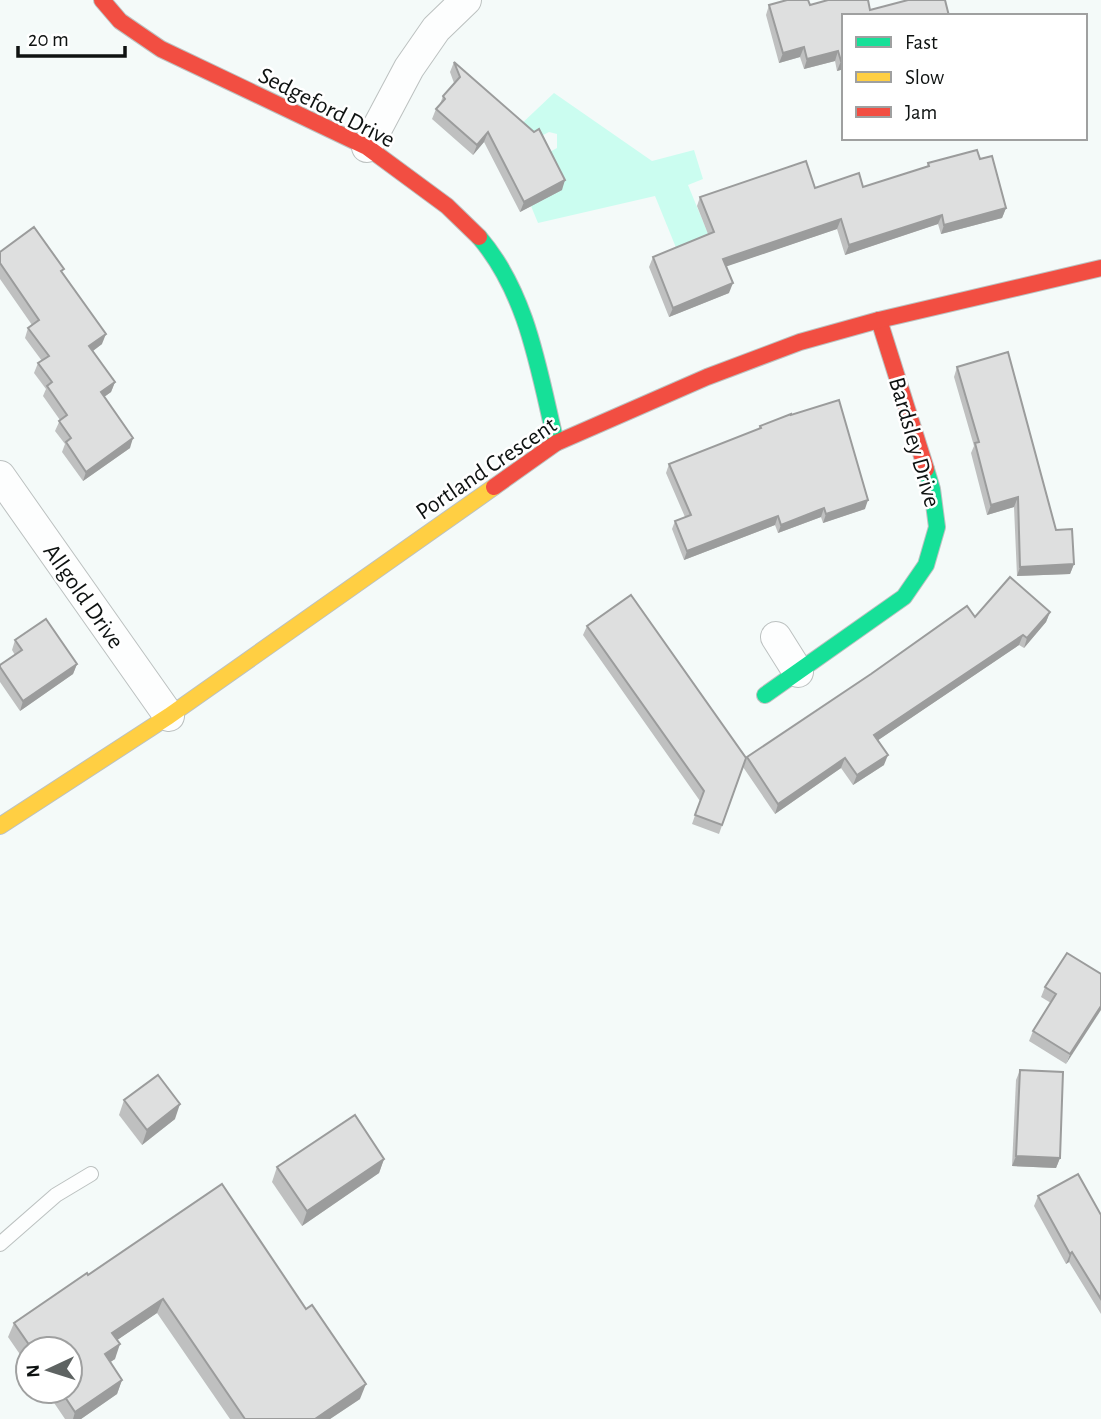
<svg xmlns="http://www.w3.org/2000/svg" width="1101" height="1419" viewBox="0 0 1101 1419" font-family="'Alegreya Sans',sans-serif">
	<style>
		.green { fill: #cbfdf0 }
		.lines { fill: none; stroke-linecap: round; stroke-linejoin: round }
		.lane-casing { stroke: #bcc1c0; stroke-width: 16 }
		.street-casing { stroke: #bcc1c0; stroke-width: 32 }
		.fast-casing { stroke: #bcc1c0; stroke-width: 18 }
		.slow-casing { stroke: #bcc1c0; stroke-width: 18 }
		.jam-casing { stroke: #bcc1c0; stroke-width: 18 }
		.lane { stroke: #fdfefe; stroke-width: 14 }
		.street { stroke: #fdfefe; stroke-width: 30 }
		.fast { stroke: #16e098; stroke-width: 16 }
		.slow { stroke: #ffcf43; stroke-width: 16 }
		.jam { stroke: #f24e42; stroke-width: 16 }
		.wall { fill: #bfc0c0 }
		.shaded-wall { fill: #9b9c9c }
		.building { fill: #dedfdf; stroke: #9b9c9c; stroke-width: 2 }
		.labels { text-anchor: middle; stroke-width: 5; stroke-linejoin: round; paint-order: stroke }
		.street-label { font-size: 24px; fill: #0e1211; stroke: #fff }
	</style>
	<rect width="100%" height="100%" fill="#f4faf9"/>
	<path class="green" d="M554,93L652,161L694,150L703,179L688,185L711,241L679,255L655,196L538,223L531,206L544,155L557,148V134L549,132L506,154L500,144Z"/>
	<g class="lines">
		<g class="lane-casing">
			<path id="lane" d="M0,1244L56,1195L91,1174"/>
		</g>
		<g class="street-casing">
			<g id="street">
				<path d="M367,147L409,68L436,29L466,0"/>
				<path d="M0,476L169,716"/>
				<path d="M776,637L798,672"/>
			</g>
		</g>
		<g class="fast-casing">
			<g id="fast">
				<path d="M479,237C528,294 539,372 556,443"/>
				<path d="M765,695L904,597L926,565L937,527L932,489L926,469"/>
			</g>
		</g>
		<g class="slow-casing">
			<path id="slow" d="M0,826L169,716L494,487"/>
		</g>
		<g class="jam-casing">
			<g id="jam">
				<path d="M102,0L120,21L161,49L367,147L447,206L479,237"/>
				<path d="M879,320L926,469"/>
				<path d="M494,487L556,443L707,377L800,342L879,320L1101,268"/>
			</g>
		</g>
		<use href="#lane" class="lane"/>
		<use href="#street" class="street"/>
		<use href="#fast" class="fast"/>
		<use href="#slow" class="slow"/>
		<use href="#jam" class="jam"/>
	</g>
	<g class="wall">
		<path d="M945,0L844,16V69L837,71L835,61L804,69L800,57L779,63L766,15L769,5H810L870,10Z"/>
		<path d="M454,62L562,190L520,212L484,142L473,155L432,119L436,109L440,104L443,96L454,83L450,72Z"/>
		<path d="M980,159L1006,208L1002,218L941,234L938,224L845,255L837,229L726,266L729,293L669,317L649,267L653,257L708,234L697,206L700,197L815,188L863,187L927,167L928,163Z"/>
		<path d="M0,252L62,273L102,344L93,351L115,382L111,392L104,397L130,448L83,481L62,452L65,444L55,431L60,420L43,396L46,389L34,373L38,363L42,361L25,338L28,328L32,325L0,279Z"/>
		<path d="M957,367L1056,530L1074,564L1070,574L1017,576L1014,507L987,515L971,453L974,446L954,377Z"/>
		<path d="M760,426L865,509L823,523L821,517L778,533L775,525L684,560L672,529L675,521L685,517L666,473L669,464L758,429Z"/>
		<path d="M1050,612L1046,622L1024,648L1019,645L878,740L884,765L853,785L841,768L775,814L743,767L747,757L975,617Z"/>
		<path d="M587,626L746,758L719,834L692,824L700,801L583,635Z"/>
		<path d="M15,640L77,664L73,674L20,711L0,682V665L15,655L12,650Z"/>
		<path d="M1101,974L1066,1064L1029,1041L1033,1031L1051,1003L1041,997L1045,987Z"/>
		<path d="M1020,1070L1060,1158L1056,1168L1012,1166L1016,1080Z"/>
		<path d="M124,1100L175,1119L142,1145L119,1115Z"/>
		<path d="M384,1159L379,1173L302,1226L272,1182L277,1167Z"/>
		<path d="M222,1184L360,1399L330,1419H230L157,1313L117,1340L115,1359L110,1362L122,1380L117,1394L81,1419H65L46,1391H70V1349H28V1366L8,1337L14,1323L88,1275Z"/>
		<path d="M1038,1196L1101,1215V1314L1069,1262L1066,1264L1034,1206Z"/>
	</g>
	<g class="shaded-wall">
		<path d="M804,47L800,57L779,63L783,53Z"/>
		<path d="M838,51L835,61L804,69L807,59Z"/>
		<path d="M844,60V69L837,71L841,61Z"/>
		<path d="M488,132L484,142L473,155L477,145Z"/>
		<path d="M565,180L562,190L520,212L524,202Z"/>
		<path d="M1006,208L1002,218L941,234L944,225Z"/>
		<path d="M942,215L938,224L845,255L849,245Z"/>
		<path d="M841,219L837,229L719,269L723,259Z"/>
		<path d="M733,283L729,293L669,317L673,308Z"/>
		<path d="M106,334L102,344L86,356L89,346Z"/>
		<path d="M115,382L111,392L97,402L101,392Z"/>
		<path d="M133,438L130,448L83,481L86,472Z"/>
		<path d="M1018,497L1014,507L987,515L991,505Z"/>
		<path d="M868,500L865,509L823,523L826,514Z"/>
		<path d="M824,508L821,517L778,533L781,525Z"/>
		<path d="M778,516L775,525L684,560L687,551Z"/>
		<path d="M1074,564L1070,574L1017,576L1020,567Z"/>
		<path d="M1050,612L1046,622L1024,648L1027,638Z"/>
		<path d="M1023,635L1019,645L871,745L874,735Z"/>
		<path d="M77,664L73,674L20,711L23,701Z"/>
		<path d="M888,755L884,765L853,785L857,775Z"/>
		<path d="M845,758L841,768L775,814L778,804Z"/>
		<path d="M1101,1006V1010L1066,1064L1070,1054Z"/>
		<path d="M180,1104L175,1119L142,1145L147,1130Z"/>
		<path d="M1016,1156L1060,1158L1056,1168L1012,1166Z"/>
		<path d="M384,1159L379,1173L302,1226L307,1211Z"/>
		<path d="M1072,1252L1069,1262L1066,1264L1070,1254Z"/>
		<path d="M163,1299L157,1313L107,1347L112,1333Z"/>
		<path d="M120,1344L115,1359L100,1369L105,1354Z"/>
		<path d="M122,1380L117,1394L81,1419H73L75,1412Z"/>
		<path d="M366,1384L360,1399L330,1419H315Z"/>
	</g>
	<g class="building">
		<path d="M787,0H808L810,5L828,0H868L870,10L908,0H945L949,16H844V60L841,61L838,51L807,59L804,47L783,53L769,5Z"/>
		<path d="M454,62L534,132L539,129L565,180L524,202L488,132L477,145L436,109L445,99L443,96L460,77Z"/>
		<path d="M977,150L980,159L992,156L1006,208L944,225L942,215L849,245L841,219L723,259L733,283L673,308L653,257L714,232L700,197L806,161L815,188L859,173L863,187L929,166L928,163Z"/>
		<path d="M34,227L64,269L61,271L106,334L89,346L115,382L101,392L133,438L86,472L66,442L71,438L59,421L67,415L47,386L52,382L38,363L49,356L28,328L39,320L0,263V252Z"/>
		<path d="M1008,352L1056,530L1072,529L1074,564L1020,567L1018,497L991,505L975,443L979,442L957,367Z"/>
		<path d="M839,400L868,500L826,514L824,508L781,525L778,516L687,551L675,521L691,515L669,464L761,428L760,426L791,414V415Z"/>
		<path d="M1010,577L1050,612L1027,638L1023,635L874,735L888,755L857,775L845,758L778,804L747,757L871,674L967,606L975,617Z"/>
		<path d="M631,595L746,758L722,825L695,815L704,791L587,626Z"/>
		<path d="M46,619L77,664L23,701L0,667V665L22,650L15,640Z"/>
		<path d="M1067,953L1101,974V1006L1070,1054L1033,1031L1056,994L1045,987Z"/>
		<path d="M1020,1070L1063,1072L1060,1158L1016,1156Z"/>
		<path d="M158,1075L180,1104L147,1130L124,1100Z"/>
		<path d="M355,1115L384,1159L307,1211L277,1167Z"/>
		<path d="M1078,1174L1101,1215V1299L1072,1252L1070,1254L1038,1196Z"/>
		<path d="M222,1184L306,1309L312,1305L366,1384L315,1419H245L163,1299L112,1333L120,1344L105,1354L122,1380L75,1412L61,1391H70V1349H32L14,1323L87,1273L88,1275Z"/>
	</g>
	<g class="labels">
		<g class="street-label">
			<text transform="translate(327 107) rotate(27)" y="8">Sedgeford Drive</text>
			<text transform="translate(915 442) rotate(74)" y="8">Bardsley Drive</text>
			<text transform="translate(486 468) rotate(-34)" y="8">Portland Crescent</text>
			<text transform="translate(84 596) rotate(55)" y="8">Allgold Drive</text>
		</g>
	</g>
	<rect x="842" y="14" width="245" height="126" fill="#ffffff" stroke="#9fa0a0" stroke-width="2"/>
	<rect x="856" y="37" width="35" height="10" fill="#16e098" stroke="#9fa0a0" stroke-width="2"/>
	<text x="905" y="49" font-size="21" fill="#0e1211">Fast</text>
	<rect x="856" y="72" width="35" height="10" fill="#ffcf43" stroke="#9fa0a0" stroke-width="2"/>
	<text x="905" y="84" font-size="21" fill="#0e1211">Slow</text>
	<rect x="856" y="107" width="35" height="10" fill="#f24e42" stroke="#9fa0a0" stroke-width="2"/>
	<text x="905" y="119" font-size="21" fill="#0e1211">Jam</text>
	<g transform="translate(49 1370) rotate(266)"><circle r="33" fill="#ffffff" stroke="#9fa0a0" stroke-width="2"/>
	<path d="M0-5L12 26L0 18L-12 26Z" fill="#5e6362"/>
	<text y="-10" font-size="19" font-weight="bold" text-anchor="middle" fill="#0e1211">N</text>
	</g>
	<path d="M18 46v10h107v-10" fill="none" stroke="#0e1211" stroke-width="3.5"/>
	<text x="28" y="46" font-size="21" fill="#0e1211" stroke="#ffffff" stroke-width="5" paint-order="stroke">20 m</text>
</svg>
